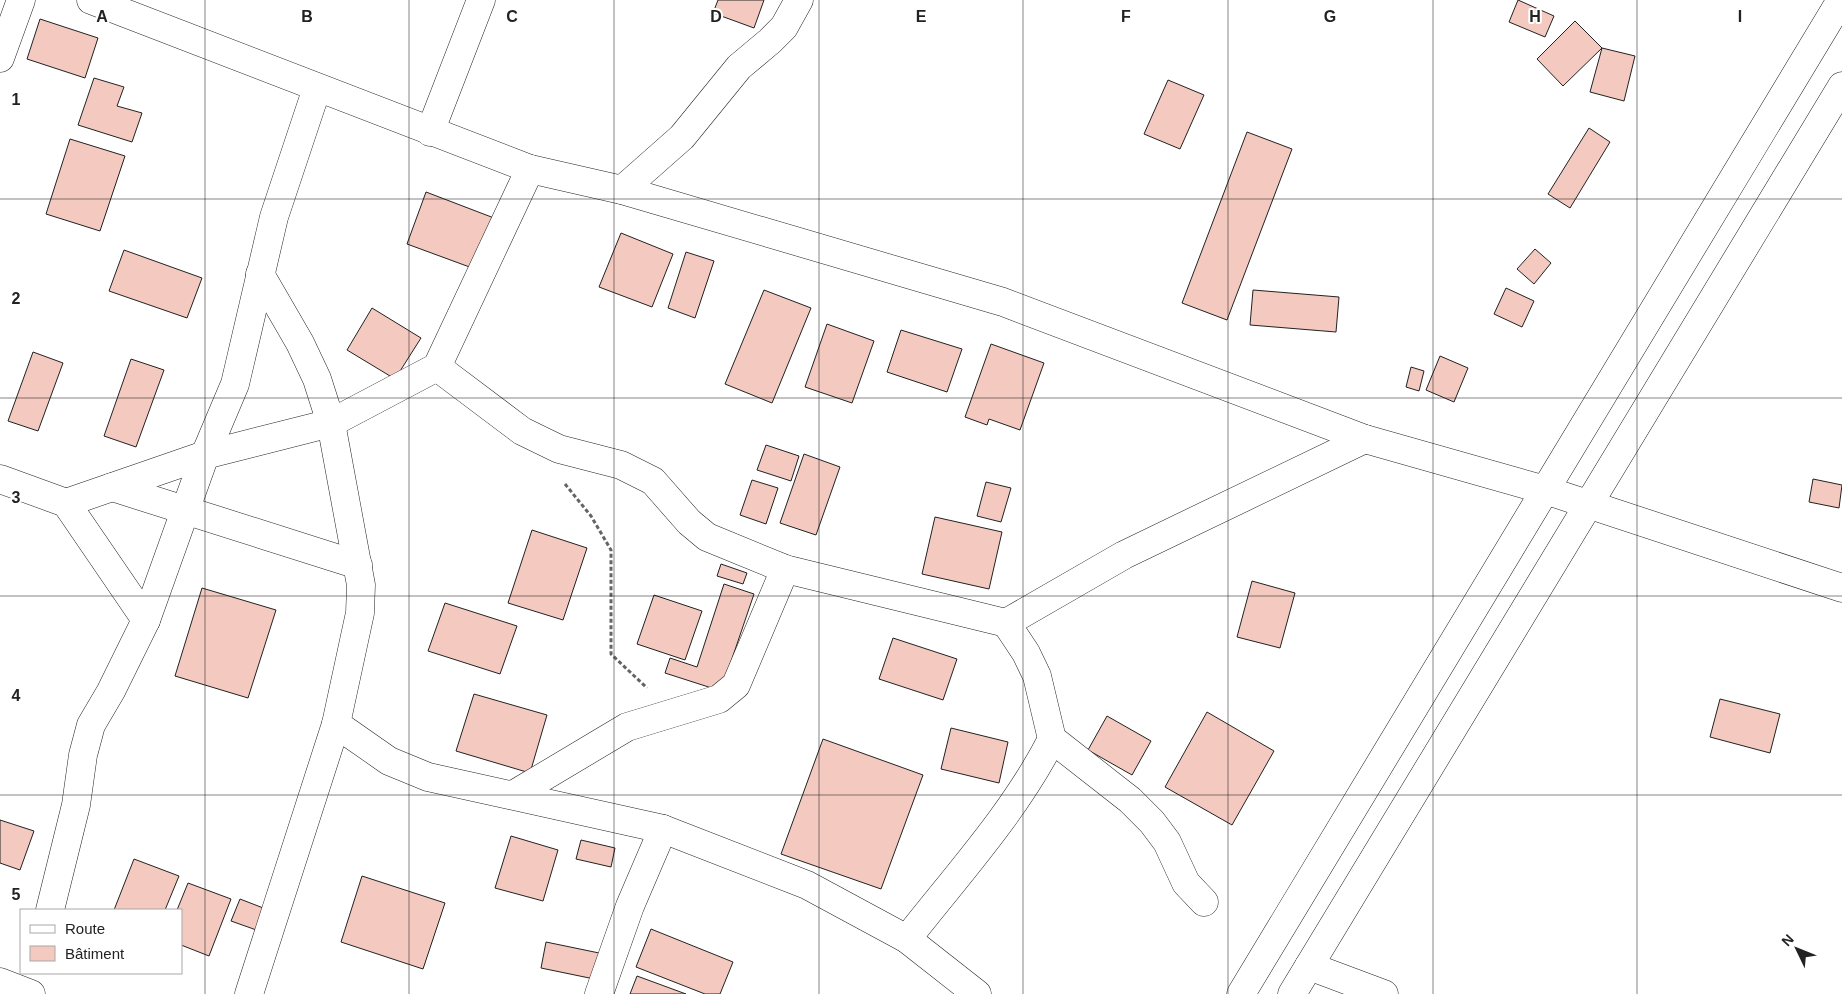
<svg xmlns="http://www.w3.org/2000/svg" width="1842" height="994" viewBox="0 0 1842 994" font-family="Arial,sans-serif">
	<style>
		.building { fill: #f3c9c0; stroke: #222 }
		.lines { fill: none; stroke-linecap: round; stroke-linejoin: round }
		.minor-casing { stroke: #222; stroke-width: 29 }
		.secondary-casing { stroke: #222; stroke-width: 29 }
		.path { stroke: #646464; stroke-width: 3; stroke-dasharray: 4 2.5; stroke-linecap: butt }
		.minor { stroke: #fff; stroke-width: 28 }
		.secondary { stroke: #fff; stroke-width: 28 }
		.grid { fill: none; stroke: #222; stroke-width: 1; stroke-opacity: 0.55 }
		.grid-label { font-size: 16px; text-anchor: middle; font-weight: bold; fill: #222; stroke: #fff; stroke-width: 4; stroke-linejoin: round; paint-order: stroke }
	</style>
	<rect width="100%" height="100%" fill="#fff"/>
	<g class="building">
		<path d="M718,0H764L754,28L713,13Z"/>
		<path d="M1518,0L1554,16L1545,37L1509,22Z"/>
		<path d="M40,19L98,38L85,78L27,59Z"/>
		<path d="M1575,21L1602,48L1563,86L1537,59Z"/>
		<path d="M1602,48L1635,56L1624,101L1590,92Z"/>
		<path d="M94,78L124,87L117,106L142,113L132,142L78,125Z"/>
		<path d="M1168,80L1204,95L1180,149L1144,134Z"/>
		<path d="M1589,128L1610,142L1570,208L1548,194Z"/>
		<path d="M1247,132L1292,149L1227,320L1182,303Z"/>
		<path d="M70,139L125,156L100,231L46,214Z"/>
		<path d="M426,192L494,218L475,269L407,244Z"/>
		<path d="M621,233L673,254L652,307L599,287Z"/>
		<path d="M1535,249L1551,263L1534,284L1517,269Z"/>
		<path d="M124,250L202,278L187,318L109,291Z"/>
		<path d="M686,252L714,261L695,318L668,308Z"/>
		<path d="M1506,288L1534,301L1522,327L1494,314Z"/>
		<path d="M764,290L811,308L772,403L725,384Z"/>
		<path d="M1253,290L1339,297L1336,332L1250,325Z"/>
		<path d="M372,308L421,338L395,379L347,350Z"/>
		<path d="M827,324L874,341L852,403L805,387Z"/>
		<path d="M901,330L962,349L947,392L887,372Z"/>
		<path d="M991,344L1044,363L1020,430L989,419L987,425L965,417Z"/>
		<path d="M33,352L63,363L38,431L8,421Z"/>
		<path d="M1440,356L1468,368L1454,402L1426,390Z"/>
		<path d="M131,359L164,370L136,447L104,436Z"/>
		<path d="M1411,367L1424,371L1419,391L1406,387Z"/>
		<path d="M766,445L799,456L791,481L757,470Z"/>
		<path d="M804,454L840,467L816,535L780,523Z"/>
		<path d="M1813,479L1842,485L1839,508L1809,502Z"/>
		<path d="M752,480L778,488L766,524L740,515Z"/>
		<path d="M986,482L1011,488L1001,522L977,516Z"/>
		<path d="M935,517L1002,532L989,589L922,574Z"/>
		<path d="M532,530L587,548L563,620L508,603Z"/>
		<path d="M721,564L747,573L743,584L717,576Z"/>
		<path d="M1252,581L1295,593L1280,648L1237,637Z"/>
		<path d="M724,584L754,594L721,691L665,673L670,658L697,667Z"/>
		<path d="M202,588L276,610L248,698L175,676Z"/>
		<path d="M654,595L702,611L685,660L637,644Z"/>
		<path d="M445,603L517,626L500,674L428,651Z"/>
		<path d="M893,638L957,659L943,700L879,679Z"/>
		<path d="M474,694L547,715L530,773L456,751Z"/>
		<path d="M1720,699L1780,714L1770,753L1710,737Z"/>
		<path d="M1207,712L1274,751L1232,825L1165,787Z"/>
		<path d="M1107,716L1151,741L1132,775L1088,750Z"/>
		<path d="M951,728L1008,742L999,783L941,769Z"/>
		<path d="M823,739L923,775L881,889L781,854Z"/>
		<path d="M0,820L34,831L20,870L0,863Z"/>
		<path d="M511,836L558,850L543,901L495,888Z"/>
		<path d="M581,840L615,848L611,867L576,859Z"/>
		<path d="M134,859L179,876L165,910H114Z"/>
		<path d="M362,876L445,903L423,969L341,942Z"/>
		<path d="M188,883L231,899L209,956L181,945V910H177Z"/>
		<path d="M240,899L271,911L262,932L231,921Z"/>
		<path d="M651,929L733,962L720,994H705L636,967Z"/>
		<path d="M546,942L604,954L599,980L541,968Z"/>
		<path d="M637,976L686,994H630Z"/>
	</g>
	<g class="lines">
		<g class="minor-casing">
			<g id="minor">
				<path d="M91,0L530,169L622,190L1003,302L1365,439L1545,490L1842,588"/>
				<path d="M0,58L21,0"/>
				<path d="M430,132L481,0"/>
				<path d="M622,190L682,137L739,67L770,41L784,27L799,0"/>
				<path d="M437,367L522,431L559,449L621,465L653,481L689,522L707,537L785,569L1006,623L1026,653L1037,676L1052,739L1130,800L1152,822L1167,842L1186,883L1204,902"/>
				<path d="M0,479L66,503L146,620"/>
				<path d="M112,487L358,565"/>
				<path d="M66,503L205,455L331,423L437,367L530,169"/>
				<path d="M1006,623L1124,555L1365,439"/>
				<path d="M336,724L389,761L428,777L663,829L807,885L907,939L977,994"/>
				<path d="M513,795L627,727L719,699L736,685L785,569"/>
				<path d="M50,910L76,805L83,755L91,725L111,691L146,620L205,455L235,384L274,217L317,88"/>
				<path d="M907,939C957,875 1015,812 1052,739"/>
				<path d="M1309,966L1384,994"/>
				<path d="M0,982L31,994"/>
				<path d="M249,994L336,724L360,613L361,585L331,423L317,379L300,343L260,274"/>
				<path d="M599,994L630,906L663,829"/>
			</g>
		</g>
		<g class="secondary-casing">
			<g id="secondary">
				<path d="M1241,994L1841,0"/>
				<path d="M1292,994L1842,86"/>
			</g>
		</g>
		<path class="path" d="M565,484L591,516L611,550V654L647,688"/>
		<use href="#minor" class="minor"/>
		<use href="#secondary" class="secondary"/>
	</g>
	<path class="grid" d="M205,0V994M409,0V994M614,0V994M819,0V994M1023,0V994M1228,0V994M1433,0V994M1637,0V994M0,199H1842M0,398H1842M0,596H1842M0,795H1842"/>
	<g class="grid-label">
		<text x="102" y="22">A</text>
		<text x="307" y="22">B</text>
		<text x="512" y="22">C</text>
		<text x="716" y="22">D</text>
		<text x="921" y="22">E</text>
		<text x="1126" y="22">F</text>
		<text x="1330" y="22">G</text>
		<text x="1535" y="22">H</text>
		<text x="1740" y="22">I</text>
		<text x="16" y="105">1</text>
		<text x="16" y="304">2</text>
		<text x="16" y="503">3</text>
		<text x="16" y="701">4</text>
		<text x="16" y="900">5</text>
	</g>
	<rect x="20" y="909" width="162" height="65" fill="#ffffff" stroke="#a7a7a7"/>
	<rect x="30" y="925" width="25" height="8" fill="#ffffff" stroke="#a7a7a7"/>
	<text x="65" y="934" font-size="15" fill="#222222">Route</text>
	<rect x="30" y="946" width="25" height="15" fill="#f3c9c0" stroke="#a7a7a7"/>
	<text x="65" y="959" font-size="15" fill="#222222">Bâtiment</text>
	<g transform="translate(1797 949) rotate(313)" stroke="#ffffff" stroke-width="4" paint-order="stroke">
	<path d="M0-4L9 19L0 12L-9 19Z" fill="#222222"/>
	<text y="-8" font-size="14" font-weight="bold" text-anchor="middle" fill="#222222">N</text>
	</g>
</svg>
